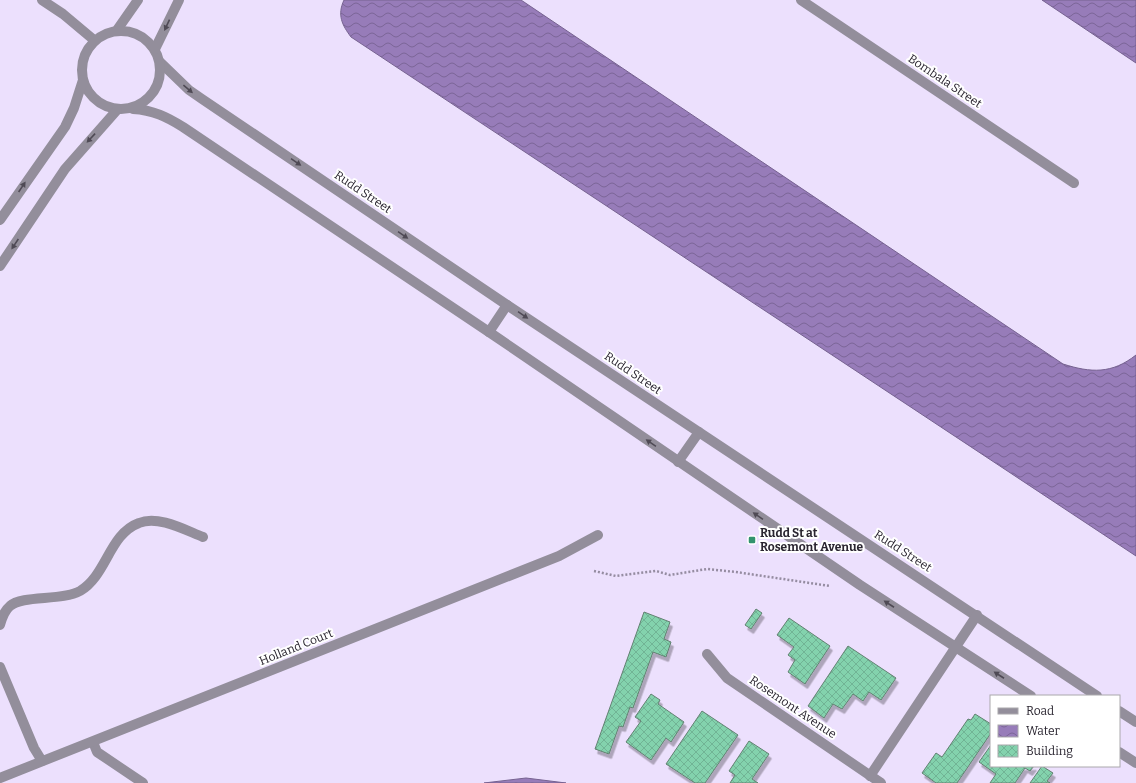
<svg xmlns="http://www.w3.org/2000/svg" width="1136" height="783" viewBox="0 0 1136 783" font-family="Bitter,serif">
	<style>
		.water { fill: url(#water-waves); stroke: #766290 }
		.building { fill: url(#building-cross-hatch); stroke: #628071; filter: url(#shadow) }
		.lines { fill: none; stroke-linecap: round; stroke-linejoin: round }
		.path { stroke: #958ca1; stroke-width: 2.5; stroke-dasharray: 2 2; stroke-linecap: butt }
		.service { stroke: #938e9b; stroke-width: 10 }
		.minor { stroke: #938e9b; stroke-width: 10 }
		.tertiary { stroke: #938e9b; stroke-width: 10 }
		.oneway { fill: #4f4a55 }
		.poi-dot { fill: #32936d; stroke: #fff; stroke-width: 1.5 }
		.labels { text-anchor: middle; stroke-width: 4; stroke-linejoin: round; paint-order: stroke }
		.street-label { font-size: 12px; fill: #2a2530; stroke: #fff }
		.poi-label { font-size: 12px; font-weight: bold; fill: #2a2530; stroke: #fff; text-anchor: start }
	</style>
	<defs>
		<pattern id="water-waves" width="16" height="10" patternUnits="userSpaceOnUse"><rect width="16" height="10" fill="#977cb9"/><path d="M0 5q4-4 8 0t8 0" fill="none" stroke="#7b6597"/></pattern>
		<pattern id="building-cross-hatch" width="8" height="8" patternUnits="userSpaceOnUse"><rect width="8" height="8" fill="#83d2ad"/><path d="M0 0l8 8M0 8l8-8" fill="none" stroke="#71b495"/></pattern>
		<filter id="shadow"><feDropShadow dx="2.5" dy="4.5" stdDeviation="0" flood-color="#0004"/></filter>
	</defs>
	<rect width="100%" height="100%" fill="#ece0fd"/>
	<g class="water">
		<path d="M344,0H521L1063,364C1091,373 1112,374 1136,355V556L351,37C342,25 337,15 344,0Z"/>
		<path d="M1042,0H1136V63Z"/>
		<path d="M526,778L566,783H484Z"/>
	</g>
	<g class="building">
		<path d="M756,609L762,613L751,629L745,625Z"/>
		<path d="M644,612L670,622L664,639L671,642L666,657L653,652L633,708L630,707L623,727L619,726L609,754L595,749Z"/>
		<path d="M789,618L830,646L805,684L788,672L795,660L788,655L794,647L777,635Z"/>
		<path d="M848,646L896,678L881,700L869,692L863,701L853,694L842,709L833,704L824,718L808,706Z"/>
		<path d="M651,694L660,700L658,704L684,722L671,742L666,738L651,760L626,742L641,721L635,717Z"/>
		<path d="M702,711L738,735L705,783H695L666,764Z"/>
		<path d="M975,714L991,724V733L957,783H936L922,773L936,753L942,757L968,719L971,720Z"/>
		<path d="M749,741L769,754L752,779L758,783H730L735,775L729,771Z"/>
		<path d="M991,745V766H1034L1030,771L1025,768L1015,783H990L996,774L979,762Z"/>
		<path d="M1042,766L1053,773L1047,781L1050,783H1030Z"/>
	</g>
	<g class="lines">
		<path class="path" d="M594,571L616,576L656,571L670,575L707,569L736,572L830,586"/>
		<g class="service">
			<path d="M0,625C2,618 4,611 10,606C22,595 62,601 80,591C107,575 109,534 139,523C158,515 185,530 203,537"/>
			<path d="M0,667L34,748L42,761"/>
		</g>
		<g class="minor">
			<path d="M42,0L63,14L94,40"/>
			<path d="M801,0L1074,183"/>
			<path d="M160,62L189,90L202,99L507,305L1097,696"/>
			<path d="M133,109C153,110 167,117 183,127L489,332L860,585L1031,696"/>
			<path d="M489,332L507,305"/>
			<path d="M678,462L699,432"/>
			<path d="M707,654L727,678L881,783"/>
			<path d="M1119,711L1136,722"/>
			<path d="M93,742L97,752L143,783"/>
			<path d="M1119,752L1136,763"/>
			<path d="M870,776L977,615"/>
			<path d="M0,778L559,556L598,535"/>
		</g>
		<g class="tertiary">
			<path d="M117,30L138,0"/>
			<circle cx="121" cy="70" r="39"/>
			<path d="M155,49L179,0"/>
			<path d="M0,220L65,127L74,108L83,80"/>
			<path d="M0,266L65,169L117,110"/>
		</g>
	</g>
	<defs><path id="oneway-solid" d="M-6-.8H1V-3.2L6.5 0L1 3.2V.8H-6Z"/></defs>
	<g class="oneway">
		<use href="#oneway-solid" transform="translate(167 25) rotate(115)"/>
		<use href="#oneway-solid" transform="translate(188 89) rotate(40)"/>
		<use href="#oneway-solid" transform="translate(91 138) rotate(133)"/>
		<use href="#oneway-solid" transform="translate(296 162) rotate(34)"/>
		<use href="#oneway-solid" transform="translate(22 187) rotate(-56)"/>
		<use href="#oneway-solid" transform="translate(403 235) rotate(34)"/>
		<use href="#oneway-solid" transform="translate(15 244) rotate(124)"/>
		<use href="#oneway-solid" transform="translate(523 315) rotate(34)"/>
		<use href="#oneway-solid" transform="translate(651 443) rotate(-146)"/>
		<use href="#oneway-solid" transform="translate(758 516) rotate(-146)"/>
		<use href="#oneway-solid" transform="translate(889 604) rotate(-147)"/>
		<use href="#oneway-solid" transform="translate(999 675) rotate(-147)"/>
	</g>
	<rect class="poi-dot" x="748" y="536" width="8" height="8" rx="2"/>
	<g class="labels">
		<g class="street-label">
			<text transform="translate(945 81) rotate(34)" y="4">Bombala Street</text>
			<text transform="translate(363 192) rotate(34)" y="4">Rudd Street</text>
			<text transform="translate(633 373) rotate(34)" y="4">Rudd Street</text>
			<text transform="translate(903 551) rotate(33)" y="4">Rudd Street</text>
			<text transform="translate(296 647) rotate(-22)" y="4">Holland Court</text>
			<text transform="translate(793 707) rotate(34)" y="4">Rosemont Avenue</text>
		</g>
		<g class="poi-label">
			<text x="760" y="537">Rudd St at<tspan x="760" dy="14">Rosemont Avenue</tspan></text>
		</g>
	</g>
	<rect x="990" y="695" width="130" height="72" fill="#ffffff" stroke="#aaa8ac"/>
	<rect x="998" y="708" width="20" height="6" fill="#938e9b" stroke="#aaa8ac"/>
	<text x="1026" y="715" font-size="12" fill="#2a2530">Road</text>
	<rect x="998" y="725" width="20" height="12" fill="url(#water-waves)" stroke="#aaa8ac"/>
	<text x="1026" y="735" font-size="12" fill="#2a2530">Water</text>
	<rect x="998" y="745" width="20" height="12" fill="url(#building-cross-hatch)" stroke="#aaa8ac"/>
	<text x="1026" y="755" font-size="12" fill="#2a2530">Building</text>
</svg>
